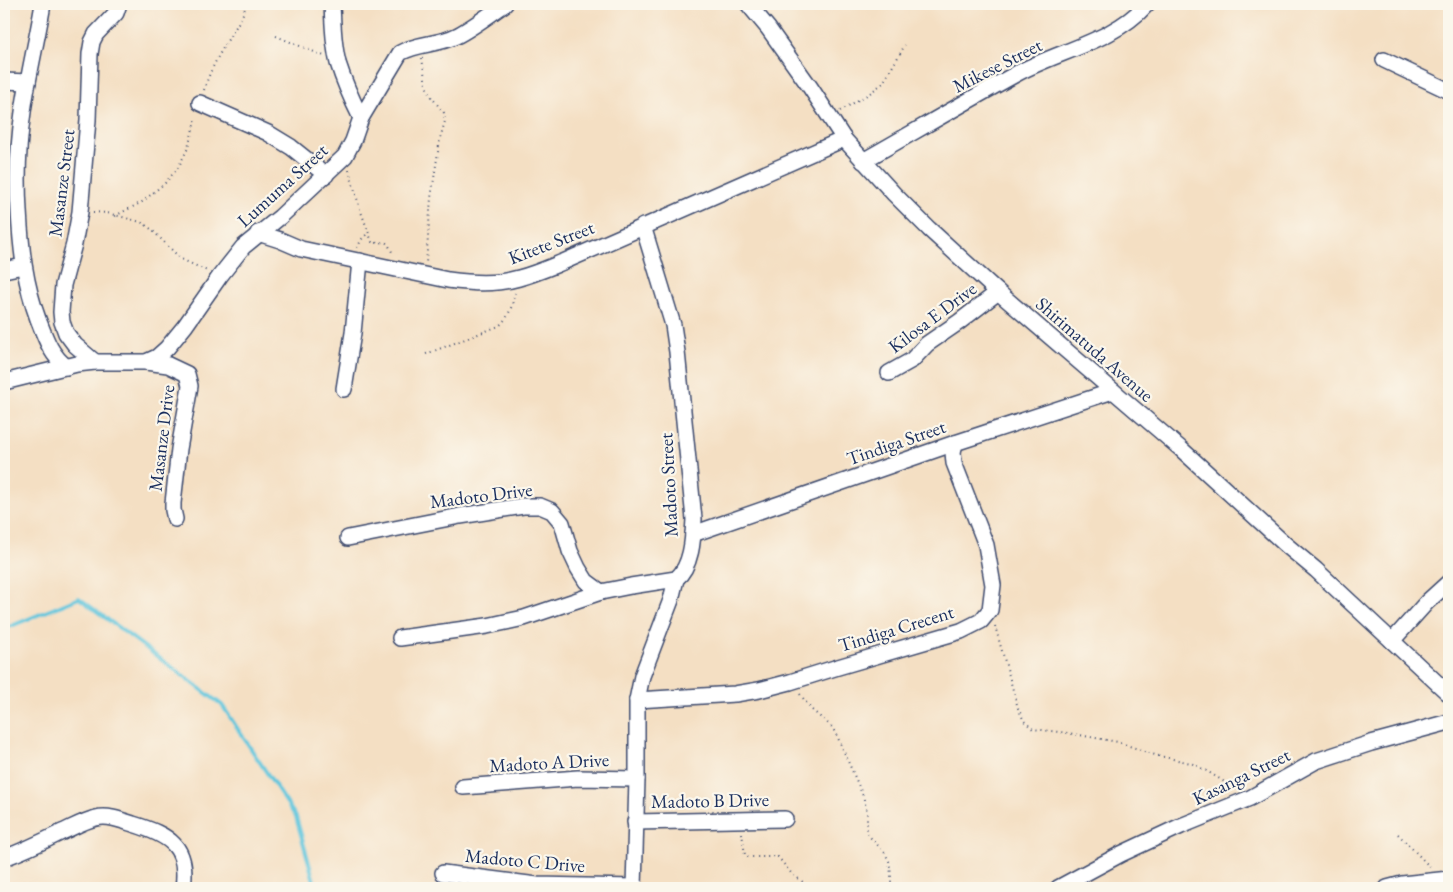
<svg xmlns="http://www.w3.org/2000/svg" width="1453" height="892" viewBox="0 0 1453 892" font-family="'EB Garamond',serif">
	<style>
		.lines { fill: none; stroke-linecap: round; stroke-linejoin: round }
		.stream { stroke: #5ec5dc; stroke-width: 4 }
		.street-casing { stroke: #3c496d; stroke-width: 18 }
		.path { stroke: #3c496d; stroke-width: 2; stroke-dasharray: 1 4; stroke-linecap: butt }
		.street { stroke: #fff; stroke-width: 15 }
		.labels { text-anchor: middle; stroke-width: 4.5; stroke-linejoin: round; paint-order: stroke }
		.street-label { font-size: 19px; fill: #1b2f5e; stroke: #fbf7ec }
	</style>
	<rect width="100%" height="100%" fill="#fbf7ec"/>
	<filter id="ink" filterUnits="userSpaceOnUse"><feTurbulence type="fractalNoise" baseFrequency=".02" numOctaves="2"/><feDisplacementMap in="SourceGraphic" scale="10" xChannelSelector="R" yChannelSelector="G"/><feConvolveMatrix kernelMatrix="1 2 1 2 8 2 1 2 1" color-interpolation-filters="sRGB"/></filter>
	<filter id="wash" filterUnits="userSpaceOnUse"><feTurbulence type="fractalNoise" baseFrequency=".0096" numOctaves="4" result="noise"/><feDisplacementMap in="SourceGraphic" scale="20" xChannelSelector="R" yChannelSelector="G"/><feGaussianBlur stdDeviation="1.12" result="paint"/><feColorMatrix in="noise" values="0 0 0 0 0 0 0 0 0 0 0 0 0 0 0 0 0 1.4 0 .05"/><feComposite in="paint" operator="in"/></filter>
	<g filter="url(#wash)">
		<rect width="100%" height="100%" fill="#f4dfc3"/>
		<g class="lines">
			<path class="stream" d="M4,629L79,598L222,705L296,817L316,888"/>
		</g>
	</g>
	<g filter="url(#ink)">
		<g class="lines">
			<g class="street-casing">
				<g id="street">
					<path d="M43,4C37,40 28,76 23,112C18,145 17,178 19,211C21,249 25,284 38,319C45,337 51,356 67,367"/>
					<path d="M332,4C333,23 333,44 338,63C344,82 352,100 361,118"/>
					<path d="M748,4L768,28L810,87L844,139L894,194L929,229L998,292L1181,449L1286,545L1316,570L1449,694"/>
					<path d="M1384,60L1449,91"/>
					<path d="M4,81L28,82"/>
					<path d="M200,103L268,133L291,147L326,175"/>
					<path d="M863,161C914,132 965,102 1016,74C1060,50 1113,42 1147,4"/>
					<path d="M258,233L280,240L301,249L448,280C471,283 495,285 519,278C534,274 548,268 563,262L844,139"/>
					<path d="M4,270L23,266"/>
					<path d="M95,362L75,345L66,333L62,322L61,312L63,285L74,244L80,212L88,120L90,54L92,42L96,34L116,13L119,4"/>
					<path d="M146,362L168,365L187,374L190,386L179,449L173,503V510L175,519"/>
					<path d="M889,373L912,360L927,344L959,322L998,292"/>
					<path d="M4,382L77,364L95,362H146L157,357L167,348L185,326L220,276L243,247L280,217L345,156L353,141L361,118L400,53C417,43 438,45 456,36C472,28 490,14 505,4"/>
					<path d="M344,389L353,333L360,261"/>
					<path d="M693,534L955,443L1113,391"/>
					<path d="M348,538L460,516L523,506H540L552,511L562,523L570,551L578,568L586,581L601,592"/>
					<path d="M400,638L487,626L524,618L601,592L631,586L676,579C692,566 693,538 694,519L677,352L673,325L643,226"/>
					<path d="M1392,641L1427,602L1449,582"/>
					<path d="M637,700L735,694L759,690L790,682L838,667L961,631L981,621L990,610L993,585L986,545L954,463L953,452L955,443"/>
					<path d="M463,787L578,778L637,779"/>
					<path d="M635,822L785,819"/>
					<path d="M4,858C23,851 42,842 60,833C72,828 83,821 96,818C108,815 121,820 133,824C169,835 189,846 183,888"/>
					<path d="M443,873L537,885L634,887"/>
					<path d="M634,888L637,779V700L642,676L671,600L676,579"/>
					<path d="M1058,888L1121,854L1181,826L1250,798L1316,761L1371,743L1449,722"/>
					<path d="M1387,888L1402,884L1449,879"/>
				</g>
			</g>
			<g class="path">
				<path d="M276,36L324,56"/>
				<path d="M422,58L426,85L429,94L444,113L445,121L440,139L431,198L426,263"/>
				<path d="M204,90C209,73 217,58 226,43C233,30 243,19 246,4"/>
				<path d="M840,111L870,93L883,83L905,45"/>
				<path d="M349,170L360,209L371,239L372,242L376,243L385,242L388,244L393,254"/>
				<path d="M93,212L107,213L141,222L151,229L181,259L207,271"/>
				<path d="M115,216L142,202L165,183L178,168L188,148L196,117"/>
				<path d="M357,248L362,239L368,233"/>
				<path d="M426,354L499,326C509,317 512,307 515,293"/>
				<path d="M995,626L1018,708L1024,721L1033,729L1068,733L1118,742L1155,755L1191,763L1205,770L1236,789"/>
				<path d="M800,694L812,710L832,727L838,738L863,796L867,811V832L870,837L885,853L889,861L891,874V888"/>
				<path d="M742,833L745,855L748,857H778L791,873L804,883L808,888"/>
				<path d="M1398,834L1430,867"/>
			</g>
			<use href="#street" class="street"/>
		</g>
	</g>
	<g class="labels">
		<g class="street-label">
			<text transform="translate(997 65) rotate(-27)" y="7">Mikese Street</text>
			<text transform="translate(61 183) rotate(-83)" y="7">Masanze Street</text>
			<text transform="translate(282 185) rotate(-42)" y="7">Lumuma Street</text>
			<text transform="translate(551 242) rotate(-21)" y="7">Kitete Street</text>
			<text transform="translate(932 317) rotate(-37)" y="7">Kilosa E Drive</text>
			<text transform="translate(1095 349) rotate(41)" y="7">Shirimatuda Avenue</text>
			<text transform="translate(161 438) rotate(-83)" y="7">Masanze Drive</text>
			<text transform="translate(896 442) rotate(-19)" y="7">Tindiga Street</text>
			<text transform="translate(668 485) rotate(-93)" y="7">Madoto Street</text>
			<text transform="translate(481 495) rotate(-7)" y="7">Madoto Drive</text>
			<text transform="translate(896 628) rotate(-17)" y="7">Tindiga Crecent</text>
			<text transform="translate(549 762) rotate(-3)" y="7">Madoto A Drive</text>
			<text transform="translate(1241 776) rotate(-26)" y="7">Kasanga Street</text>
			<text transform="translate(710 800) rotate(-1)" y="7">Madoto B Drive</text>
			<text transform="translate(525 860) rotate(5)" y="7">Madoto C Drive</text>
		</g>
	</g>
	<rect width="1453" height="892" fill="none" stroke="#fbf7ec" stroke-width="20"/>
</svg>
